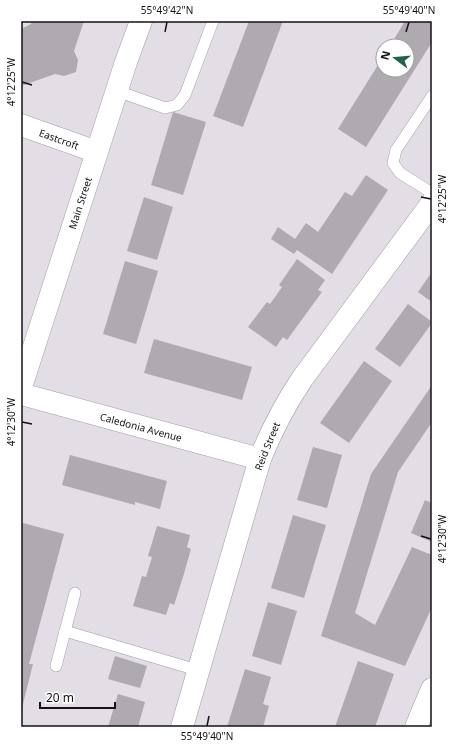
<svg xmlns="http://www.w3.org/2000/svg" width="453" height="748" viewBox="0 0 453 748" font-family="'Noto Sans',sans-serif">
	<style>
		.building { fill: #afa9b0 }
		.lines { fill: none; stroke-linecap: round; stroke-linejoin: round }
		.lane-casing { stroke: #a39da4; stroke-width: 12 }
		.street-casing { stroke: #a39da4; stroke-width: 23 }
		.secondary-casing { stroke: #a39da4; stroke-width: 23 }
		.lane { stroke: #fff; stroke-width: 11 }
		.street { stroke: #fff; stroke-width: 22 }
		.secondary { stroke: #fff; stroke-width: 22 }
		.ticks { fill: none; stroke: #151215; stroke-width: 1.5 }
		.labels { text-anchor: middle; stroke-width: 4; stroke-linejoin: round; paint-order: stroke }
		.street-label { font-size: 10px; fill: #151215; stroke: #fff }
		.neatline { fill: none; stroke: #151215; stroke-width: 1.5 }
		.ticks-label { font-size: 10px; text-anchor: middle; fill: #151215 }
	</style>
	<rect width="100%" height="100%" fill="#e3dde5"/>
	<g class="building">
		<path d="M32,21H84L74,51L78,60L76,72L64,76L55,74L21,86V29L31,24Z"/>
		<path d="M249,21H283L243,127L213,116Z"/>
		<path d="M405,21H432V42L366,147L338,129L383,57V70H407V46H390Z"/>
		<path d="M173,112L206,122L183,195L151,185Z"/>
		<path d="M366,175L388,190L332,274L297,250L294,254L271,239L278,227L295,239L306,223L318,232L345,192L352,196Z"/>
		<path d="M144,197L173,207L157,260L127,251Z"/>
		<path d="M297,259L325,280L318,290L322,292L287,340L283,337L276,347L248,327L267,302L270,304L282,287L279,285Z"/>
		<path d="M125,261L158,271L136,344L103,334Z"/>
		<path d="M432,272V302L418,292Z"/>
		<path d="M408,304L432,322V323L400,367L375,349Z"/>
		<path d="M154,339L252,367L242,400L144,373Z"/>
		<path d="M364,361L392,381L349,443L320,423Z"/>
		<path d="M432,385V422L398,472L355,613L375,625L412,547L432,555V607L405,666L321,636L371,474Z"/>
		<path d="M313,447L342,455L327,508L297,500Z"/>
		<path d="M70,455L167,481L160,509L135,502V505L62,485Z"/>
		<path d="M425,500L432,503V542L411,533Z"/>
		<path d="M293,515L326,525L304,598L271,588Z"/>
		<path d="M23,523L64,534L29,664H33L22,708L21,532Z"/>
		<path d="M157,526L190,535L187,547L191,549L183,577L174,605L170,603L166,615L133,606L142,576L146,577L152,557L148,556Z"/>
		<path d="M268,602L297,611L281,665L252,656Z"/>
		<path d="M115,656L147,666L140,688L108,679Z"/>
		<path d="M358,661L394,674L375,727H335Z"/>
		<path d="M245,669L271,677L263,704L269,706L263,727H227Z"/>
		<path d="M118,694L145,702L138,727H108Z"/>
	</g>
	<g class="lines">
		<g class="lane-casing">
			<g id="lane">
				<path d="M117,91L165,108L177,105L185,95L213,21"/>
				<path d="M432,96L396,150L393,163L400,173L432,193"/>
				<path d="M65,631L197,670"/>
				<path d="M56,666L75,593"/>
			</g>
		</g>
		<g class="street-casing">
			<g id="street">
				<path d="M21,125L97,152"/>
				<path d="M21,394L260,459"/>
				<path d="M182,727L260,459C272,429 284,406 302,379L432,203"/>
				<path d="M416,727L421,715L432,689"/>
			</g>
		</g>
		<g class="secondary-casing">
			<path id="secondary" d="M21,387L126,62L141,21"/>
		</g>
		<use href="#lane" class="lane"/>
		<use href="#street" class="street"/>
		<use href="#secondary" class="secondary"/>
	</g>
	<path class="ticks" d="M165,32L167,22M406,32L409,22M22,82L32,85M421,197L431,199M22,422L32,424M421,536L431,539M207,726L209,716"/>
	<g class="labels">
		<g class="street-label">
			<text transform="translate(59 139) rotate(20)" y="4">Eastcroft</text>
			<text transform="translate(80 203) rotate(-72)" y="4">Main Street</text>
			<text transform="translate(141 427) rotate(15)" y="4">Caledonia Avenue</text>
			<text transform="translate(267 446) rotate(-68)" y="4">Reid Street</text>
		</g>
	</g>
	<rect width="453" height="748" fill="none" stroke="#ffffff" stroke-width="44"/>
	<g transform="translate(395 58) rotate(286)"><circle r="19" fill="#ffffff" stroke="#a1a0a1"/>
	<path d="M0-3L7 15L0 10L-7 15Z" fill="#25624e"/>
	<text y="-6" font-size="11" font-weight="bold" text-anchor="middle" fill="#151215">N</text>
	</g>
	<path d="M40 702v6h75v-6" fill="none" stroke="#151215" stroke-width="2"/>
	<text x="46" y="702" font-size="12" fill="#151215" stroke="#ffffff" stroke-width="3" paint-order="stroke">20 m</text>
	<rect x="22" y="22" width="409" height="704" class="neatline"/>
	<g class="ticks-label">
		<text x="167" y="14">55°49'42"N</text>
		<text x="409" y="14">55°49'40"N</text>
		<text transform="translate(11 82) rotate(-90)" y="4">4°12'25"W</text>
		<text transform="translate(442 199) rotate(-90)" y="4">4°12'25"W</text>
		<text transform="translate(11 422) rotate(-90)" y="4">4°12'30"W</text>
		<text transform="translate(442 539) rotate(-90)" y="4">4°12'30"W</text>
		<text x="207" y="740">55°49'40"N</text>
	</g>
</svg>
